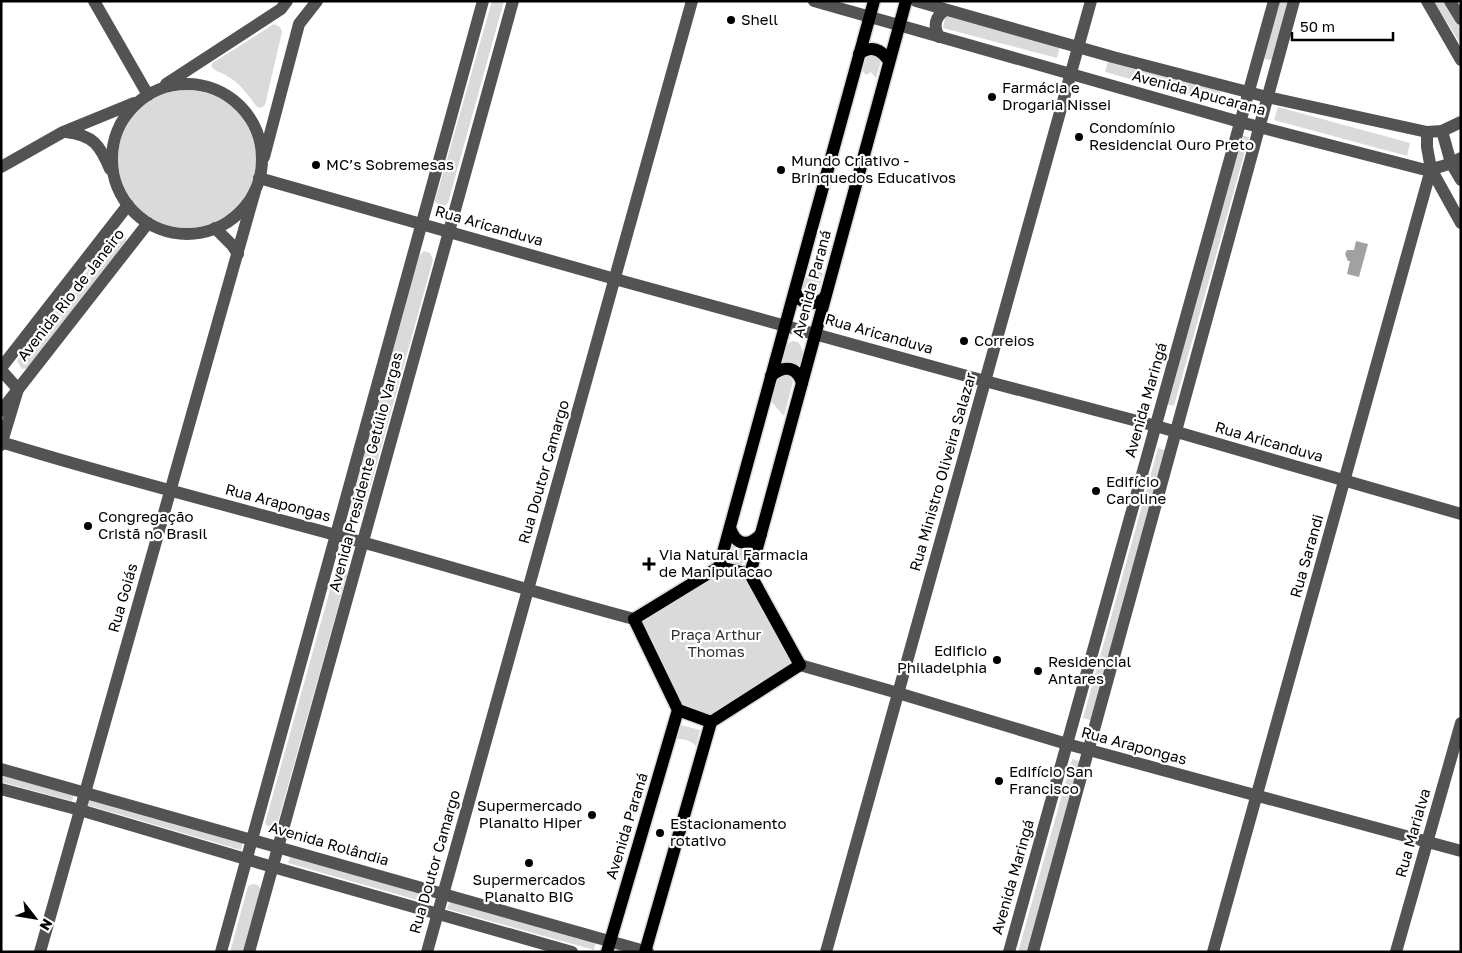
<svg xmlns="http://www.w3.org/2000/svg" width="1462" height="953" viewBox="0 0 1462 953" font-family="'Golos Text',sans-serif">
	<style>
		.green { fill: #dadada }
		.water { fill: #a1a1a1 }
		.lines { fill: none; stroke-linecap: round; stroke-linejoin: round }
		.major-casing { stroke: #dbdbdb; stroke-width: 15 }
		.minor { stroke: #535353; stroke-width: 12 }
		.major { stroke: #000; stroke-width: 12 }
		.poi-dot { fill: #000; stroke: #fff; stroke-width: 2 }
		.labels { text-anchor: middle; stroke-width: 4.5; stroke-linejoin: round; paint-order: stroke }
		.poi-label { font-size: 15px; fill: #000; stroke: #fff; text-anchor: start }
		.street-label { font-size: 15px; fill: #000; stroke: #fff }
		.park-label { font-size: 15px; fill: #313131; stroke: #fff }
	</style>
	<rect width="100%" height="100%" fill="#fff"/>
	<g class="green">
		<path d="M492,1H504L448,203L444,206H438L435,201Z"/>
		<path d="M1279,1H1288L1273,59L1269,60L1265,59L1263,56Z"/>
		<path d="M1434,1H1447L1461,24V45Z"/>
		<path d="M946,12L1061,43L1057,58L943,28Z"/>
		<path d="M274,24L280,27L282,32L265,105L261,108L257,107C248,95 240,83 227,76C221,72 214,72 211,65L214,62Z"/>
		<path d="M877,54L881,61L876,78L871,72L866,75L860,67L863,56Z"/>
		<path d="M1109,58L1221,89L1217,103L1105,72Z"/>
		<circle cx="187" cy="159" r="69"/>
		<path d="M1278,107L1410,143L1407,156L1274,120Z"/>
		<path d="M1240,135L1249,137L1174,406L1165,404Z"/>
		<path d="M122,233L126,237V242L29,368L22,369L17,361L116,234Z"/>
		<path d="M424,251L430,253L433,260L363,513C357,514 354,513 350,508L419,256Z"/>
		<path d="M806,263L810,269L814,267L823,274L817,295L814,298L800,294Z"/>
		<path d="M792,341L798,342C806,352 802,358 798,369L780,365L785,346Z"/>
		<path d="M781,374L790,375L793,382L784,416L770,400L777,378Z"/>
		<path d="M1158,448L1168,451L1093,721L1083,718Z"/>
		<path d="M732,542L749,546C746,557 742,574 728,561L727,556Z"/>
		<path d="M719,567L750,574L800,665L711,722L678,710L634,619Z"/>
		<path d="M339,568L346,570L347,575L277,825L273,828L268,826L265,823L335,572Z"/>
		<path d="M681,725L700,730L696,746C690,740 685,739 677,739Z"/>
		<path d="M1072,759L1083,762L1030,952H1018Z"/>
		<path d="M1,774L74,794L72,801L1,782Z"/>
		<path d="M89,798L243,843L241,850L87,805Z"/>
		<path d="M291,855L433,896L431,904L288,863Z"/>
		<path d="M253,884L258,885L261,890L244,952H230L248,886Z"/>
		<path d="M450,901L596,942L594,950L447,909Z"/>
	</g>
	<path class="water" d="M1356,241L1368,244L1359,277L1347,274L1350,261H1348L1345,254L1347,250H1354Z"/>
	<g class="lines">
		<g class="major-casing">
			<g id="major">
				<path d="M859,54C871,45 881,49 889,61"/>
				<path d="M795,291C800,305 815,307 825,297"/>
				<path d="M771,376C784,365 797,366 802,383"/>
				<path d="M730,528C736,546 749,547 761,534"/>
				<path d="M719,567L874,1"/>
				<path d="M719,567L750,574L800,665L711,722L678,710L634,619Z"/>
				<path d="M750,574L906,1"/>
				<path d="M607,952L678,710"/>
				<path d="M645,952L711,722"/>
			</g>
		</g>
		<g class="minor">
			<path d="M94,1L148,95"/>
			<path d="M814,1L1240,122L1422,169C1436,170 1449,164 1461,158"/>
			<path d="M916,1L1113,57L1267,97L1427,132L1442,131L1461,122"/>
			<path d="M1427,1L1461,60"/>
			<path d="M1450,1L1461,19"/>
			<path d="M939,37C933,26 935,17 945,10"/>
			<path d="M166,84L281,9L287,1"/>
			<circle cx="187" cy="159" r="75"/>
			<path d="M1442,131L1451,163L1461,180"/>
			<path d="M66,132C93,135 100,145 110,169"/>
			<path d="M1427,132V147L1431,169L1461,223"/>
			<path d="M264,157L299,24L317,1"/>
			<path d="M1,167L63,132L134,103"/>
			<path d="M259,178L615,279L985,381L1156,426L1461,514"/>
			<path d="M215,228L232,245L238,254"/>
			<path d="M1,368L128,205"/>
			<path d="M1,370L18,389L1,445"/>
			<path d="M1,411L148,223"/>
			<path d="M1,442C111,476 222,504 332,534C433,561 533,592 634,619"/>
			<path d="M800,665L898,693L1067,744L1461,851"/>
			<path d="M1,769L648,952"/>
			<path d="M1,789L80,810L273,867L572,952"/>
			<path d="M40,952L255,191"/>
			<path d="M221,952C306,634 397,318 483,1"/>
			<path d="M249,952L513,1"/>
			<path d="M427,952L692,1"/>
			<path d="M826,952L1091,1"/>
			<path d="M1009,952L1274,1"/>
			<path d="M1033,952L1294,1"/>
			<path d="M1213,952L1431,169"/>
			<path d="M1396,952L1461,723"/>
		</g>
		<use href="#major" class="major"/>
	</g>
	<g class="poi-dot">
		<circle cx="731" cy="20" r="5"/>
		<circle cx="992" cy="97" r="5"/>
		<circle cx="1079" cy="137" r="5"/>
		<circle cx="316" cy="165" r="5"/>
		<circle cx="781" cy="170" r="5"/>
		<circle cx="964" cy="341" r="5"/>
		<circle cx="1096" cy="491" r="5"/>
		<circle cx="88" cy="526" r="5"/>
		<path d="M646.5 556.5h5v5h5v5h-5v5h-5v-5h-5v-5h5z"/>
		<circle cx="997" cy="660" r="5"/>
		<circle cx="1038" cy="671" r="5"/>
		<circle cx="999" cy="781" r="5"/>
		<circle cx="592" cy="815" r="5"/>
		<circle cx="660" cy="833" r="5"/>
		<circle cx="529" cy="863" r="5"/>
	</g>
	<g class="labels">
		<g class="poi-label">
			<text x="741" y="25">Shell</text>
			<text x="1002" y="93">Farmácia e<tspan x="1002" dy="17">Drogaria Nissei</tspan></text>
			<text x="1089" y="133">Condomínio<tspan x="1089" dy="17">Residencial Ouro Preto</tspan></text>
			<text x="791" y="166">Mundo Criativo -<tspan x="791" dy="17">Brinquedos Educativos</tspan></text>
			<text x="326" y="170">MC’s Sobremesas</text>
			<text x="974" y="346">Correios</text>
			<text x="1106" y="487">Edifício<tspan x="1106" dy="17">Caroline</tspan></text>
			<text x="98" y="522">Congregação<tspan x="98" dy="17">Cristã no Brasil</tspan></text>
			<text x="659" y="560">Via Natural Farmacia<tspan x="659" dy="17">de Manipulacao</tspan></text>
			<text x="987" y="656" text-anchor="end">Edificio<tspan x="987" dy="17">Philadelphia</tspan></text>
			<text x="1048" y="667">Residencial<tspan x="1048" dy="17">Antares</tspan></text>
			<text x="1009" y="777">Edifício San<tspan x="1009" dy="17">Francisco</tspan></text>
			<text x="582" y="811" text-anchor="end">Supermercado<tspan x="582" dy="17">Planalto Hiper</tspan></text>
			<text x="670" y="829">Estacionamento<tspan x="670" dy="17">rotativo</tspan></text>
			<text x="529" y="885" text-anchor="middle">Supermercados<tspan x="529" dy="17">Planalto BIG</tspan></text>
		</g>
		<g class="street-label">
			<text transform="translate(1199 93) rotate(15)" y="5">Avenida Apucarana</text>
			<text transform="translate(489 226) rotate(16)" y="5">Rua Aricanduva</text>
			<text transform="translate(812 284) rotate(-75)" y="5">Avenida Paraná</text>
			<text transform="translate(71 295) rotate(-52)" y="5">Avenida Rio de Janeiro</text>
			<text transform="translate(879 334) rotate(16)" y="5">Rua Aricanduva</text>
			<text transform="translate(1146 400) rotate(-74)" y="5">Avenida Maringá</text>
			<text transform="translate(1269 442) rotate(16)" y="5">Rua Aricanduva</text>
			<text transform="translate(366 472) rotate(-75)" y="5">Avenida Presidente Getúlio Vargas</text>
			<text transform="translate(544 472) rotate(-74)" y="5">Rua Doutor Camargo</text>
			<text transform="translate(943 472) rotate(-74)" y="5">Rua Ministro Oliveira Salazar</text>
			<text transform="translate(278 503) rotate(15)" y="5">Rua Arapongas</text>
			<text transform="translate(1307 556) rotate(-74)" y="5">Rua Sarandi</text>
			<text transform="translate(123 598) rotate(-74)" y="5">Rua Goiás</text>
			<text transform="translate(1134 746) rotate(15)" y="5">Rua Arapongas</text>
			<text transform="translate(627 826) rotate(-73)" y="5">Avenida Paraná</text>
			<text transform="translate(1413 833) rotate(-74)" y="5">Rua Marialva</text>
			<text transform="translate(329 844) rotate(16)" y="5">Avenida Rolândia</text>
			<text transform="translate(435 862) rotate(-74)" y="5">Rua Doutor Camargo</text>
			<text transform="translate(1013 877) rotate(-74)" y="5">Avenida Maringá</text>
		</g>
		<g class="park-label">
			<text x="716" y="640">Praça Arthur<tspan x="716" dy="17">Thomas</tspan></text>
		</g>
	</g>
	<rect width="1462" height="953" fill="none" stroke="#000000" stroke-width="5"/>
	<g transform="translate(35 918) rotate(121)" stroke="#ffffff" stroke-width="4" paint-order="stroke">
	<path d="M0-4L9 19L0 12L-9 19Z" fill="#000000"/>
	<text y="-8" font-size="14" font-weight="bold" text-anchor="middle" fill="#000000">N</text>
	</g>
	<path d="M1292 32v8h101v-8" fill="none" stroke="#000000" stroke-width="2.5"/>
	<text x="1300" y="32" font-size="15" fill="#000000" stroke="#ffffff" stroke-width="4" paint-order="stroke">50 m</text>
</svg>
